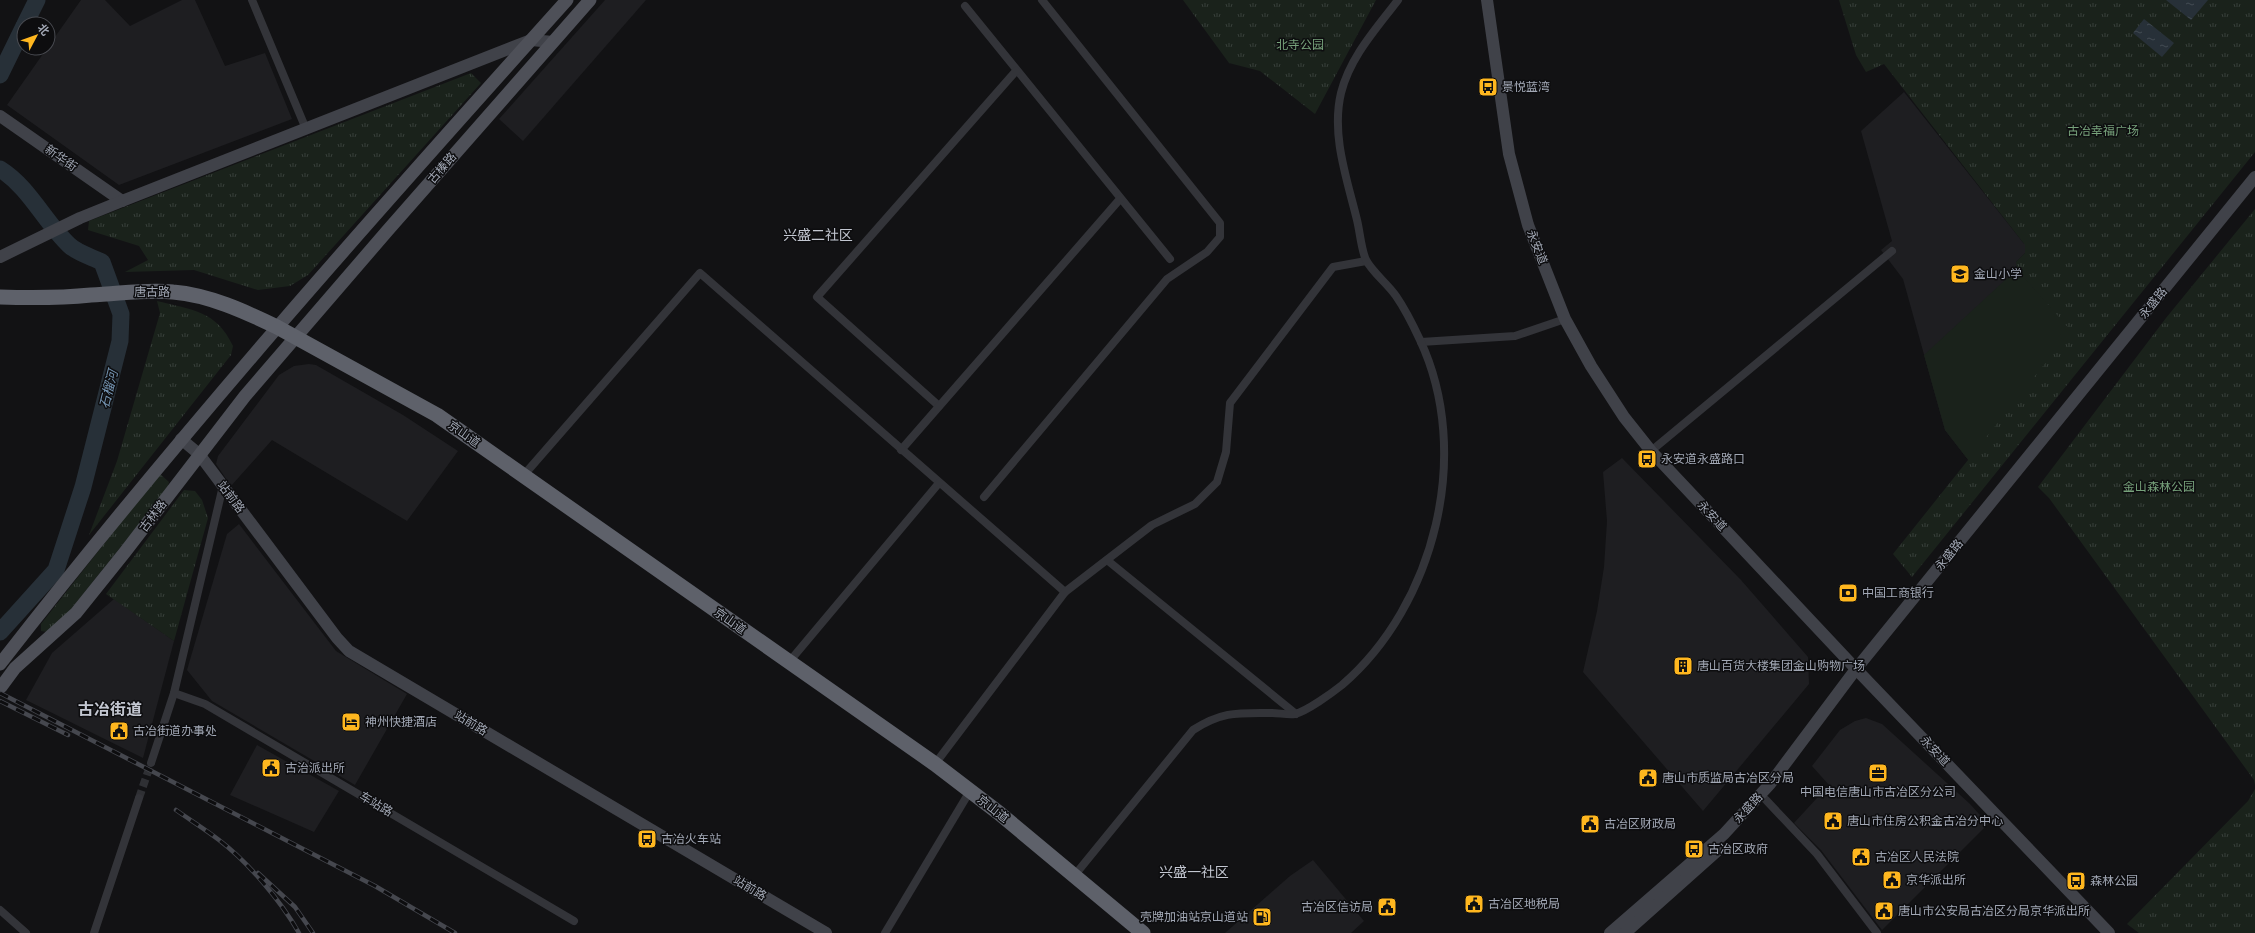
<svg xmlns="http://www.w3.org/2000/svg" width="2255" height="933" viewBox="0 0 2255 933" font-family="'Space Grotesk','Noto Sans SC',sans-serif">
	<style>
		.built { fill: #1e1e21 }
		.grass { fill: #1a221b }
		.park { fill: url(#park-tufts) }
		.water { fill: url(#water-ripples) }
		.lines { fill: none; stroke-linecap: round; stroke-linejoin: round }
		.river { stroke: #273038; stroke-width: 17 }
		.street-tunnel { stroke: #2f3034; stroke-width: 8; stroke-dasharray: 8 4; stroke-linecap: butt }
		.street { stroke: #333439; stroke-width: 8 }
		.secondary { stroke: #404249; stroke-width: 12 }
		.primary { stroke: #4e5058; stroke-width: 13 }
		.highway { stroke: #5e616a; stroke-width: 15 }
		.rail-casing { stroke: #45474e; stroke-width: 4.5 }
		.rail { stroke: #0d0d0f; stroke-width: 3; stroke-dasharray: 9; stroke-linecap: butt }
		.labels { text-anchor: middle; stroke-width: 3; stroke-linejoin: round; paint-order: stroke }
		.park-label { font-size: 12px; fill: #77a27b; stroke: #0d0d0f }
		.poi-label { font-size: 12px; fill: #a2a8b5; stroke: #0d0d0f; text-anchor: start }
		.street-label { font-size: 12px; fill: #a2a8b5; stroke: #0d0d0f }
		.water-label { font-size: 13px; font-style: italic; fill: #7696b4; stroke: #0d0d0f }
		.quarter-label { font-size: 14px; fill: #c3c7d1; stroke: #0d0d0f }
		.district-label { font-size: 16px; font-weight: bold; fill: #c3c7d1; stroke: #0d0d0f }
	</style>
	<defs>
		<pattern id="park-tufts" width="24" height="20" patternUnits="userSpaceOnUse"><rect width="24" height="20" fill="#1a221b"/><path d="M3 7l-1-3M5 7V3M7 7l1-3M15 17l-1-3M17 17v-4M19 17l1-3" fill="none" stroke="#383f3a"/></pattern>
		<pattern id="water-ripples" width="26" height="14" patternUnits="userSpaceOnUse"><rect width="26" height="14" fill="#273038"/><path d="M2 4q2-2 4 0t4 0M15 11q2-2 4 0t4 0" fill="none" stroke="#434b53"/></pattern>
	</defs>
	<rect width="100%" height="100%" fill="#121214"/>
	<g class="built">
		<path d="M81,0H105L130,26L182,0H195L225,66L265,53L292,119L119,185L7,105Z"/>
		<path d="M605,0H646L523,141L499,119Z"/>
		<path d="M1904,92L2025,245V253L2016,262L2072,331L1969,461L1945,430L1903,279L1881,250L1892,241L1861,131Z"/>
		<path d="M309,364L316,365L403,415L458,451L407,521L272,440L231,486L216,464L218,456L279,375L294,366Z"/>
		<path d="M1622,458L1741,580L1808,657L1809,684L1703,811L1583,672L1597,611L1604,567L1607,521L1603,472Z"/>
		<path d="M239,524L336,651L407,694L355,785L212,701L187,670L227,534Z"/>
		<path d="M114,599L174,641L143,758L26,700L52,653Z"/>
		<path d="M1866,718L1882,724L1970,804L1988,824L1882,930L1821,850L1794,823L1829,785L1812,766L1840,730L1855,721Z"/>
		<path d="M257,745L339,791L314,832L230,795Z"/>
		<path d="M1313,860L1364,921L1351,933H1225L1290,876Z"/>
	</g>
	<path class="grass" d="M2017,269L2072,331L1969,461L1945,430L1924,355Z"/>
	<g class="park">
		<path d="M1183,0H1376L1315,114L1260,71L1229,63Z"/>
		<path d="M1839,0H2255V152L1912,577L1893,554L2071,331L2017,269L2016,262L2025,253V245L1884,64L1866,72L1856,55Z"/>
		<path d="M471,73L481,83L308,275L290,286L258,290L194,270L125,272L148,260L139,246L88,230L89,221Z"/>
		<path d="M2255,209V785L2254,780L2049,498L2038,487L2166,318Z"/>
		<path d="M157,301C192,310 216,310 233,346L231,355L89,535L117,461L160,313Z"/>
		<path d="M160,474L169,482L167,489L67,614L47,632L41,631V624L155,479Z"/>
		<path d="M184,490L195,491L202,500L208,518L174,641L106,594Z"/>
		<path d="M2255,789V933H2139L2127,924L2248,801Z"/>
	</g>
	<g class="water">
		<path d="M2166,0H2208L2191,20Z"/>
		<path d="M2144,19L2174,43L2162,57L2133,33Z"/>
	</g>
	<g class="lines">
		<g class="river">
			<path d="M25,24L37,0"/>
			<path d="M0,75L24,26"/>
			<path d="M0,169C29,187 44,221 69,245C77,253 92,257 102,262L121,314L120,341L83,487L56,570L0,632"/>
		</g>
		<path class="street-tunnel" d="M139,798L151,763"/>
		<g class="street">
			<path d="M252,0L306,129"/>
			<path d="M965,6L1170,259"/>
			<path d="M1421,342L1515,336L1565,319"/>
			<path d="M939,406L817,297L1016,71"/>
			<path d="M901,450L1120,199"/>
			<path d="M1651,451L1892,251"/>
			<path d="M523,476L700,273L1065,592"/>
			<path d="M984,497L1167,279L1207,252L1220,237V223L1042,0"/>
			<path d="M1107,560L1296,714"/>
			<path d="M789,662L939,483"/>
			<path d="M174,693L205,704L574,921"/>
			<path d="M151,763L174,693L223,486"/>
			<path d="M935,764L1065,592L1152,525L1195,504L1217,482L1226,452L1230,403L1333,267L1366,261"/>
			<path d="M1766,800L1817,854L1877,933"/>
			<path d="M1074,876L1193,730C1223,711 1238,713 1272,713C1279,713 1288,715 1295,714C1307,711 1332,693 1342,685C1435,605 1473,453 1420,340C1413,325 1405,309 1396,296C1387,283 1373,273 1366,260C1361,249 1360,232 1357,220C1347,179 1331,135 1341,93C1350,57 1376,29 1398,0"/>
			<path d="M0,910L26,933"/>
			<path d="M94,933L139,798"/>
			<path d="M885,933L970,791"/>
		</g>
		<g class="secondary">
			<path d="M1487,0L1509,154L1528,225L1565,319L1591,366L1624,417L1651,451L1856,669L2109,933"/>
			<path d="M0,116L122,201"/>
			<path d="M0,257L80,218L122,201L531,40L553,42"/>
			<path d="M181,439L199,454L337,638L349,651L826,933"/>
			<path d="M1610,933L1724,834L1770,784L1856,669L2255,177"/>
			<path d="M1625,933L1717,851"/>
		</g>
		<g class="primary">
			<path d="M0,664C179,434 372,217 567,0"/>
			<path d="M1,687L15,668L76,613L125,552L245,396L388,230L590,0"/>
		</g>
		<path class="highway" d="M0,297C30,298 61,298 91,295C119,294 146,289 173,292C209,295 244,311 277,327L437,415L935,764L999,813L1143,933"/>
		<g class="rail-casing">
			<g id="rail">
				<path d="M0,693L375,886L455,933"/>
				<path d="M0,701L68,735"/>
				<path d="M176,810C190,820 205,829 219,840C248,862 281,901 299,933"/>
				<path d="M258,873L295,907L313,933"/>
			</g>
		</g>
		<use href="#rail" class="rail"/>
	</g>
	<defs>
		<g id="bus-square" transform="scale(1)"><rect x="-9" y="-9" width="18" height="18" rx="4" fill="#ffb71f" stroke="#0d0d0f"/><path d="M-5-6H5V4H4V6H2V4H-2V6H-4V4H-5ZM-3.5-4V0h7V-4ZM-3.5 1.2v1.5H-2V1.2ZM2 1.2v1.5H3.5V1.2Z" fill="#111"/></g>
		<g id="school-square" transform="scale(1)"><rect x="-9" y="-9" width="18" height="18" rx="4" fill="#ffb71f" stroke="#0d0d0f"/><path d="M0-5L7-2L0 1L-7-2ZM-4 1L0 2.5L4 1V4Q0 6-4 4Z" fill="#111"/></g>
		<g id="bank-square" transform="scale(1)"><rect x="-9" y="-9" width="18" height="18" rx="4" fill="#ffb71f" stroke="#0d0d0f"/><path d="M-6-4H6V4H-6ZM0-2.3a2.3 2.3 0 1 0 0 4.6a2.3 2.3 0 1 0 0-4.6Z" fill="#111"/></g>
		<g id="building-square" transform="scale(1)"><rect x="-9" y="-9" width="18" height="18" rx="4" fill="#ffb71f" stroke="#0d0d0f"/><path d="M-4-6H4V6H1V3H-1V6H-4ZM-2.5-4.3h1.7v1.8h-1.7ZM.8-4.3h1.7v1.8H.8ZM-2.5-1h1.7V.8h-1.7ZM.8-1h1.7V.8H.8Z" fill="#111"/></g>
		<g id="hotel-square" transform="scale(1)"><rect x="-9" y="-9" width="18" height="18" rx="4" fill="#ffb71f" stroke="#0d0d0f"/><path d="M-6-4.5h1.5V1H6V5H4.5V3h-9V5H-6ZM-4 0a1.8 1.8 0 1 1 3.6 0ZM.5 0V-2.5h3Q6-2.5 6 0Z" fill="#111"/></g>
		<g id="civic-square" transform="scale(1)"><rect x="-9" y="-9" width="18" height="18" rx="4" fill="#ffb71f" stroke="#0d0d0f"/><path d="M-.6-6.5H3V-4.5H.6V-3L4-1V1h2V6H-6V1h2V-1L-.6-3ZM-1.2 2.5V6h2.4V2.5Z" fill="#111"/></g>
		<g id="office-square" transform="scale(1)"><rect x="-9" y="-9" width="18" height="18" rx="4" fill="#ffb71f" stroke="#0d0d0f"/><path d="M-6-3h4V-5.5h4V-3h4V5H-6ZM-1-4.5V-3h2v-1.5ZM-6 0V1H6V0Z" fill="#111"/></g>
		<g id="fuel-square" transform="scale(1)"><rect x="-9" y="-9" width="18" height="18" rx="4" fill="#ffb71f" stroke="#0d0d0f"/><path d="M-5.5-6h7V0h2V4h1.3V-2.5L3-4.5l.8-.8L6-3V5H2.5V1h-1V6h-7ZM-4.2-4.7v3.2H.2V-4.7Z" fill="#111"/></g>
	</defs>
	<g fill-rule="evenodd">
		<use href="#bus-square" x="1488" y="87"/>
		<use href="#school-square" x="1960" y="274"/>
		<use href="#bus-square" x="1647" y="459"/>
		<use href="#bank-square" x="1848" y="593"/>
		<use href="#building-square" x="1683" y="666"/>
		<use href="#hotel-square" x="351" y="722"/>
		<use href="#civic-square" x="119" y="731"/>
		<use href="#civic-square" x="271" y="768"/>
		<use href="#office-square" x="1878" y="773"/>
		<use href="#civic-square" x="1648" y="778"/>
		<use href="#civic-square" x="1833" y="821"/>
		<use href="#civic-square" x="1590" y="824"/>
		<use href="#bus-square" x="647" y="839"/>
		<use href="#bus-square" x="1694" y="849"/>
		<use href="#civic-square" x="1861" y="857"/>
		<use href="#civic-square" x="1892" y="880"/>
		<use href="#bus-square" x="2076" y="881"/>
		<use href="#civic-square" x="1474" y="904"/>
		<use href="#civic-square" x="1387" y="907"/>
		<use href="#civic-square" x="1884" y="911"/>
		<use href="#fuel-square" x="1262" y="917"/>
	</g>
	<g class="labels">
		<g class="park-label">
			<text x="1300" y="49">北寺公园</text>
			<text x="2103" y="135">古冶幸福广场</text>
			<text x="2159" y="491">金山森林公园</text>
		</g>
		<g class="poi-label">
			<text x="1502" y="91">景悦蓝湾</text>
			<text x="1974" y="278">金山小学</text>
			<text x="1661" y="463">永安道永盛路口</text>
			<text x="1862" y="597">中国工商银行</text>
			<text x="1697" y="670">唐山百货大楼集团金山购物广场</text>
			<text x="365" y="726">神州快捷酒店</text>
			<text x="133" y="735">古冶街道办事处</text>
			<text x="285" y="772">古治派出所</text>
			<text x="1662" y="782">唐山市质监局古冶区分局</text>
			<text x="1878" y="796" text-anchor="middle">中国电信唐山市古冶区分公司</text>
			<text x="1847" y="825">唐山市住房公积金古冶分中心</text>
			<text x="1604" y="828">古冶区财政局</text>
			<text x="661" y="843">古冶火车站</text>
			<text x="1708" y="853">古冶区政府</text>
			<text x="1875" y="861">古冶区人民法院</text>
			<text x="1906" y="884">京华派出所</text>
			<text x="2090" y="885">森林公园</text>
			<text x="1488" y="908">古冶区地税局</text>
			<text x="1373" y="911" text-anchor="end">古冶区信访局</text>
			<text x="1898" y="915">唐山市公安局古冶区分局京华派出所</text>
			<text x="1248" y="921" text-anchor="end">壳牌加油站京山道站</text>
		</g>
		<g class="street-label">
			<text transform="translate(61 158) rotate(35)" y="4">新华街</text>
			<text transform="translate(442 168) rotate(-49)" y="4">古榛路</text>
			<text transform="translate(1537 247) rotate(69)" y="4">永安道</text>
			<text x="152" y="296">唐古路</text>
			<text transform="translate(2153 303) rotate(-51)" y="4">永盛路</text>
			<text transform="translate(464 434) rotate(35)" y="4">京山道</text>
			<text transform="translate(231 497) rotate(53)" y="4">站前路</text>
			<text transform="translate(153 516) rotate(-53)" y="4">古林路</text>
			<text transform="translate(1712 516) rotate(47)" y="4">永安道</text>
			<text transform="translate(1949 555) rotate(-51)" y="4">永盛路</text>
			<text transform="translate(730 621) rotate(35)" y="4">京山道</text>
			<text transform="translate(471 723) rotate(31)" y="4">站前路</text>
			<text transform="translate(1935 751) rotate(47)" y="4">永安道</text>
			<text transform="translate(376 804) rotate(30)" y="4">车站路</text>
			<text transform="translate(1748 808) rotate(-47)" y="4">永盛路</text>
			<text transform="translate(993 809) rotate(38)" y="4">京山道</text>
			<text transform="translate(750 888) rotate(31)" y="4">站前路</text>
		</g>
		<g class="water-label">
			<text transform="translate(108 389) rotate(-76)" y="5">石榴河</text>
		</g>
		<g class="quarter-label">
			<text x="818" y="240">兴盛二社区</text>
			<text x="1194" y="877">兴盛一社区</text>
		</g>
		<g class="district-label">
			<text x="110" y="715">古冶街道</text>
		</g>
	</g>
	<g transform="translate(36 36) rotate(49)"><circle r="19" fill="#0d0d0f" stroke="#494b51"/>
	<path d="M0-3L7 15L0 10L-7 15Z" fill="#ffb71f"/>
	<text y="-6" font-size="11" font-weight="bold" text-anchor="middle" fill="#a2a8b5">北</text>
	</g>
</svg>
